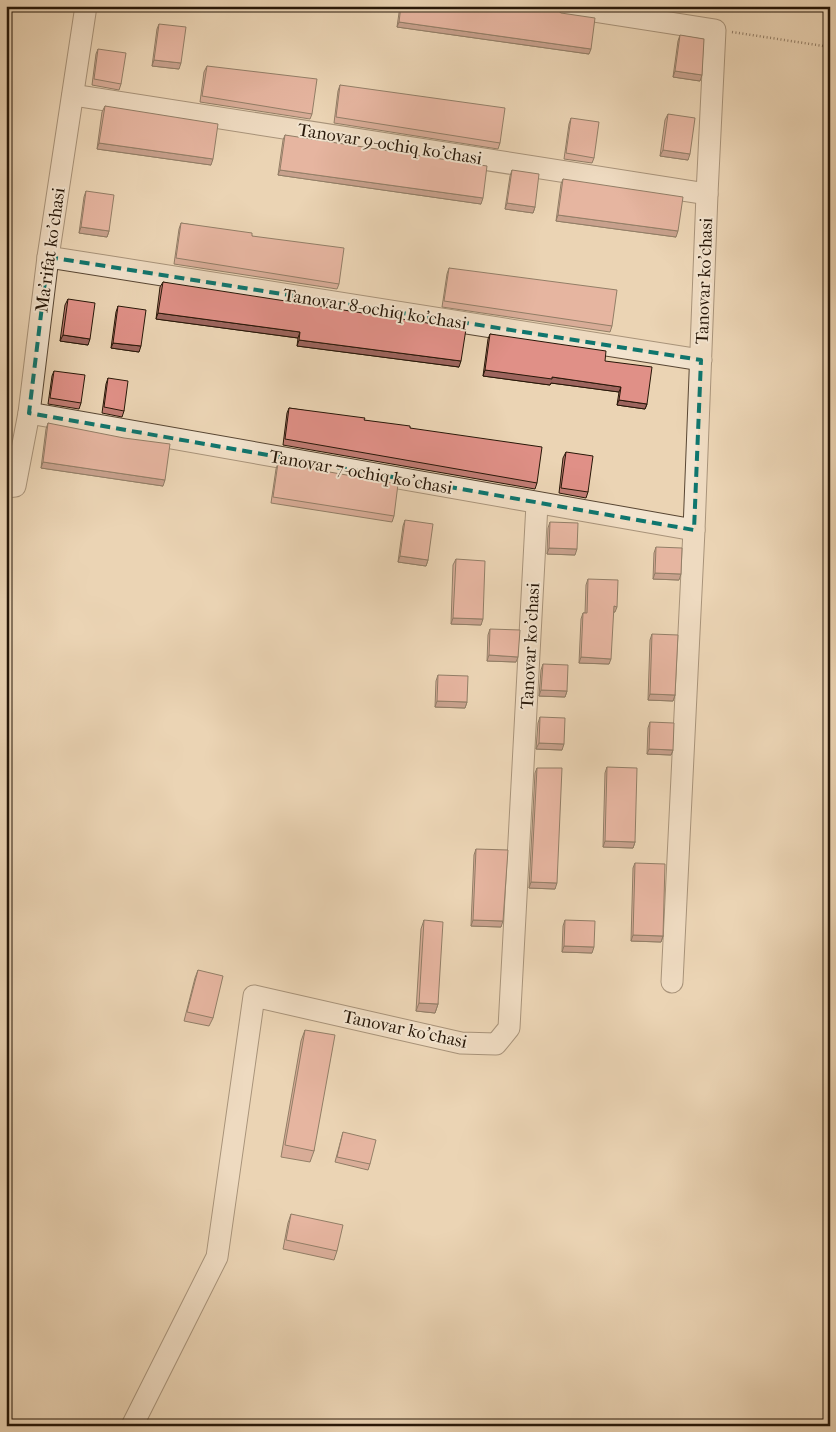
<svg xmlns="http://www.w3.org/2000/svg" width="836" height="1432" viewBox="0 0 836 1432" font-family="'IM FELL French Canon',serif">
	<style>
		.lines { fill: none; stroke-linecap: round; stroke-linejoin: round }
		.minor-casing { stroke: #584633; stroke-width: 23 }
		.path { stroke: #271708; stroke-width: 2.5; stroke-dasharray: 1 2.5; stroke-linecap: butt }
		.minor { stroke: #f2e3ce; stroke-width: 21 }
		.wall { fill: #c17c74; stroke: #271708 }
		.shaded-wall { fill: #9d655e; stroke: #271708 }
		.building { fill: #e09087; stroke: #271708 }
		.marked { fill: none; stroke: #0f766e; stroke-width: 4; stroke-dasharray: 10 6; stroke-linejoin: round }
		.labels { text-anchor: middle; stroke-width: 4; stroke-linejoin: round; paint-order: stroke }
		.street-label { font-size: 18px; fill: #271708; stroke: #f2e3ce }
	</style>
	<rect width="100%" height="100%" fill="#ebd4b4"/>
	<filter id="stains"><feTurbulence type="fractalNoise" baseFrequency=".004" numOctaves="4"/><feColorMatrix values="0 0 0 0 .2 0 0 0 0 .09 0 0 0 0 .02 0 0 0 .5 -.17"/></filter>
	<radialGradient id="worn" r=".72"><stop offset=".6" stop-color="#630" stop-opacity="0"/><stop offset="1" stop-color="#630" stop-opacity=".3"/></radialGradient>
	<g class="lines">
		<g class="minor-casing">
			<g id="minor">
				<path d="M561,6L715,30L707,194L694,530L672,982"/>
				<path d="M73,95L707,194"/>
				<path d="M48,257L701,360"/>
				<path d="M29,413L694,530"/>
				<path d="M6,487L15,486L29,413L48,257L86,6"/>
				<path d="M132,1426L217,1257L254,996L461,1043L496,1044L509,1028L537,504"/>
			</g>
		</g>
		<path class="path" d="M732,32L830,47"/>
		<use href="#minor" class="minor"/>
	</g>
	<g class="wall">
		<path d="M400,6H551L589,54L397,27Z"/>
		<path d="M159,24L179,69L152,66L157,29Z"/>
		<path d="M680,35L700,81L673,77L678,41Z"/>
		<path d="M98,49L121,84L119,90L92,85L96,54Z"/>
		<path d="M207,66L312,114L310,119L200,102L204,72Z"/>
		<path d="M340,85L500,143L498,149L334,123L338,91Z"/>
		<path d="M105,106L211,165L97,149L102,112Z"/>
		<path d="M668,114L688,160L660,156L665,120Z"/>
		<path d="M571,118L594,158L592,163L564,159L569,124Z"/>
		<path d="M285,135L481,204L278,175L283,140Z"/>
		<path d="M512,170L535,207L533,213L505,209L510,176Z"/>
		<path d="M563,179L676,237L556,221L561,184Z"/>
		<path d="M86,191L109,231L107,237L79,233L84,197Z"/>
		<path d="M181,223L252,236L339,284L337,289L174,264L179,229Z"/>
		<path d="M449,268L612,326L610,332L442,307L447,274Z"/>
		<path d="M163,282L459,367L297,346L298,338L156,319L160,287Z"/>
		<path d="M68,299L88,345L60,341L65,305Z"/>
		<path d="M118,306L139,352L111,348L116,312Z"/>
		<path d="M490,334L605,361L647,404L645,409L617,405L619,392L551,383L550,385L483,376L488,339Z"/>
		<path d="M54,371L81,403L79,409L48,404L52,376Z"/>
		<path d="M108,378L124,411L122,417L102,413L106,384Z"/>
		<path d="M289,408L410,428L537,483L535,489L283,445L287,413Z"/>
		<path d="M48,423L163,486L41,468L46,429Z"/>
		<path d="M566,452L588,492L586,498L559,493L563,458Z"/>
		<path d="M278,463L394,516L392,522L271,503L276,469Z"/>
		<path d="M405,520L428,560L426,566L398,562L403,526Z"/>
		<path d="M550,522L575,555L547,554L548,528Z"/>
		<path d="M656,547L679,580L653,579L654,553Z"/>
		<path d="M456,559L481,625L451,624L453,565Z"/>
		<path d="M588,579L615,612H613L609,664L579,663L581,619L583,613H585L586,585Z"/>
		<path d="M490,629L516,662L487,661L488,635Z"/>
		<path d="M652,634L675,695L673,701L648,700L650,640Z"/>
		<path d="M543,664L567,691L565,697L539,696L541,670Z"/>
		<path d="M438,675L467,702L465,708L435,707L436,681Z"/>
		<path d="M540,717L562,750L536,749L538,723Z"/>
		<path d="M650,722L673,750L671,755L647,754L648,728Z"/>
		<path d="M607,767L635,842L633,848L603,847L605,773Z"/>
		<path d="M537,768L555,889L529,888L535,773Z"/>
		<path d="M476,849L501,927L471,926L474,855Z"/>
		<path d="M635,863L663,936L661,942L631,941L633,868Z"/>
		<path d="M424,920L438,1004L435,1013L416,1011L421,929Z"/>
		<path d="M565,920L592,953L562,952L563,926Z"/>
		<path d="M198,970L213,1018L209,1026L184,1021L195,978Z"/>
		<path d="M305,1030L314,1151L310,1162L281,1157L301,1041Z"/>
		<path d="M343,1132L370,1164L368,1170L335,1162Z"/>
		<path d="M291,1214L337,1251L334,1260L283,1249L288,1223Z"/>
	</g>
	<g class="shaded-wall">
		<path d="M399,22L591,49L589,54L397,27Z"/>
		<path d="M154,60L181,63L179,69L152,66Z"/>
		<path d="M675,71L702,75L700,81L673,77Z"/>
		<path d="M99,143L213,159L211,165L97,149Z"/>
		<path d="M663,150L690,154L688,160L660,156Z"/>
		<path d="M280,170L483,198L481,204L278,175Z"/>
		<path d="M507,203L535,207L533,213L505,209Z"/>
		<path d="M558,215L678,231L676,237L556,221Z"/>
		<path d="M81,227L109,231L107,237L79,233Z"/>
		<path d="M158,313L300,332L298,338L156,319Z"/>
		<path d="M63,335L90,339L88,345L60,341Z"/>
		<path d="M299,340L461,361L459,367L297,346Z"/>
		<path d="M113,343L141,346L139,352L111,348Z"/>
		<path d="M485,370L552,377L621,387L619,392L551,383L550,385L483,376Z"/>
		<path d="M619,400L647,404L645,409L617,405Z"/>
		<path d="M43,462L165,480L163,486L41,468Z"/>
		<path d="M549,548L577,549L575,555L547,554Z"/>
		<path d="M400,556L428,560L426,566L398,562Z"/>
		<path d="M655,573L681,574L679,580L653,579Z"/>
		<path d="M614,606L617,607L615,612H612Z"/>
		<path d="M453,618L483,619L481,625L451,624Z"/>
		<path d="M489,655L518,657L516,662L487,661Z"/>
		<path d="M581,657L611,659L609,664L579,663Z"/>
		<path d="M541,690L567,691L565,697L539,696Z"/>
		<path d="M650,694L675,695L673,701L648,700Z"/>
		<path d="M437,701L467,702L465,708L435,707Z"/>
		<path d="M539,743L564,744L562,750L536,749Z"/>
		<path d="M649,749L673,750L671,755L647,754Z"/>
		<path d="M605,841L635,842L633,848L603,847Z"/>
		<path d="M531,882L557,883L555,889L529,888Z"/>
		<path d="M473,920L503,921L501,927L471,926Z"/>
		<path d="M633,935L663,936L661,942L631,941Z"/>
		<path d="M564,946L594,947L592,953L562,952Z"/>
		<path d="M419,1003L438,1004L435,1013L416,1011Z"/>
	</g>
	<g class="building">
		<path d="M401,6H551L553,7L561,13L595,18L591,49L399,22Z"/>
		<path d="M159,24L186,27L181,63L154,60Z"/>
		<path d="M680,35L704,39L702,75L675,71Z"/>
		<path d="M98,49L126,53L121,84L94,79Z"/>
		<path d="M207,66L317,79L312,114L202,96Z"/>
		<path d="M340,85L505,108L500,143L336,117Z"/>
		<path d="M105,106L218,124L213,159L99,143Z"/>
		<path d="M668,114L695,118L690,154L663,150Z"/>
		<path d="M571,118L599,122L594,158L566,153Z"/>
		<path d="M285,135L487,166L483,198L280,170Z"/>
		<path d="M512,170L539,174L535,207L507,203Z"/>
		<path d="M563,179L683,197L678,231L558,215Z"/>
		<path d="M86,191L114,195L109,231L81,227Z"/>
		<path d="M181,223L252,233V236L344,248L339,284L176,258Z"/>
		<path d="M449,268L617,290L612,326L444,301Z"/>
		<path d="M163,282L466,329L461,361L299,340L300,332L158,313Z"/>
		<path d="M68,299L95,303L90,339L63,335Z"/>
		<path d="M118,306L146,310L141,346L113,343Z"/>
		<path d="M490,334L606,351L605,361L652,367L647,404L619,400L621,387L552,377V379L485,370Z"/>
		<path d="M54,371L85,375L81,403L50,398Z"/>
		<path d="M108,378L128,381L124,411L104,407Z"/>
		<path d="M289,408L365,418L364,420L410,426V428L542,447L537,483L285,439Z"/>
		<path d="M48,423L124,438L170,444L165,480L43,462Z"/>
		<path d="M566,452L593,456L588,492L561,488Z"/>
		<path d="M278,463L398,484L394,516L273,497Z"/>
		<path d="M405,520L433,524L428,560L400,556Z"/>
		<path d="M550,522L578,523L577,549L549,548Z"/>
		<path d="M656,547L682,548L681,574L655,573Z"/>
		<path d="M456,559L485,561L483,619L453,618Z"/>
		<path d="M588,579L618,580L617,607L614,606L611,659L581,657L583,613H587Z"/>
		<path d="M490,629L520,630L518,657L489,655Z"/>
		<path d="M652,634L678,635L675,695L650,694Z"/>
		<path d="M543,664L568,665L567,691L541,690Z"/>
		<path d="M438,675L468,676L467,702L437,701Z"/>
		<path d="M540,717L565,718L564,744L539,743Z"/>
		<path d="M650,722L674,723L673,750L649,749Z"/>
		<path d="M607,767L637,768L635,842L605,841Z"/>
		<path d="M537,768H562L557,883L531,882Z"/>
		<path d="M476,849L508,850L503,921L473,920Z"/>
		<path d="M635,863L665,864L663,936L633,935Z"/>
		<path d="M424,920L443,922L438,1004L419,1003Z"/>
		<path d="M565,920L595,921L594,947L564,946Z"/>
		<path d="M198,970L223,976L213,1018L187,1012Z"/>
		<path d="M305,1030L335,1035L314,1151L285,1145Z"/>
		<path d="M343,1132L376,1140L370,1164L337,1157Z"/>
		<path d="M291,1214L343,1225L337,1251L286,1240Z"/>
	</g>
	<path d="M0 0H836V1432H0ZM48,257L701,360L694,530L29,413Z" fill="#ebd4b4" fill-opacity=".55" fill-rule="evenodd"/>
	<path class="marked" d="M48,257L701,360L694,530L29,413Z"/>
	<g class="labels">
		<g class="street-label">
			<text transform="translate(390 144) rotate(9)" y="6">Tanovar 9-ochiq ko'chasi</text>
			<text transform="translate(50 250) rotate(-82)" y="6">Ma'rifat ko'chasi</text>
			<text transform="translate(704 281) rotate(-88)" y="6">Tanovar ko'chasi</text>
			<text transform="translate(375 309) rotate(9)" y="6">Tanovar 8-ochiq ko'chasi</text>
			<text transform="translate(361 472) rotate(10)" y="6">Tanovar 7-ochiq ko'chasi</text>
			<text transform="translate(530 646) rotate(-87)" y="6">Tanovar ko'chasi</text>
			<text transform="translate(405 1029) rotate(12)" y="6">Tanovar ko'chasi</text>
		</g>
	</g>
	<rect width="836" height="1432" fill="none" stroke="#ebd4b4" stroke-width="25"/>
	<rect x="8" y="8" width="821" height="1417" fill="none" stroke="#271708" stroke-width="2.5"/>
	<rect x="12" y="12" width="811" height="1407" fill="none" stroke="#271708"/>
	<rect width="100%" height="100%" filter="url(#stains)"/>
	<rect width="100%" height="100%" fill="url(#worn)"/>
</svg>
